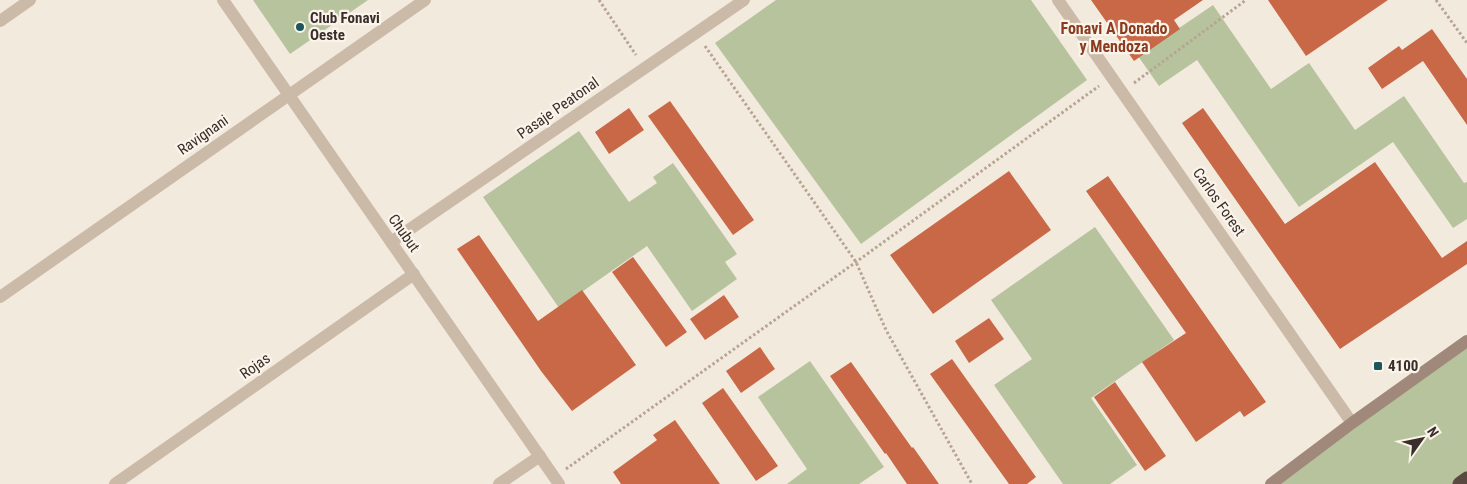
<svg xmlns="http://www.w3.org/2000/svg" width="1467" height="484" viewBox="0 0 1467 484" font-family="'Roboto Condensed',sans-serif">
	<style>
		.green { fill: #b6c39d }
		.building { fill: #c96846 }
		.lines { fill: none; stroke-linecap: round; stroke-linejoin: round }
		.path { stroke: #b8a493; stroke-width: 3; stroke-dasharray: 2.5 2.5; stroke-linecap: butt }
		.street { stroke: #ccbaa9; stroke-width: 12 }
		.secondary { stroke: #a0897a; stroke-width: 12 }
		.highway { stroke: #5a4940; stroke-width: 15 }
		.poi-dot { fill: #1d575c; stroke: #fbf4eb; stroke-width: 2 }
		.labels { text-anchor: middle; stroke-width: 4.5; stroke-linejoin: round; paint-order: stroke }
		.poi-label { font-size: 15px; font-weight: bold; fill: #392e29; stroke: #fbf4eb; text-anchor: start }
		.street-label { font-size: 15px; fill: #392e29; stroke: #fbf4eb }
		.neighbourhood-label { font-size: 16px; font-weight: bold; fill: #8b3b20; stroke: #fbf4eb }
	</style>
	<rect width="100%" height="100%" fill="#f3eade"/>
	<g class="green">
		<path d="M253,0H368L290,54Z"/>
		<path d="M776,0H1031L1087,80L861,244L715,43Z"/>
		<path d="M1213,5L1271,89L1309,63L1355,130L1404,96L1464,183L1467,182V219L1453,228L1393,142L1299,207L1197,60L1159,86L1138,56Z"/>
		<path d="M579,131L629,202L657,183L653,177L673,163L737,254L725,262L737,279L692,311L647,246L559,308L483,197Z"/>
		<path d="M1095,227L1174,340L1091,398L1137,465L1110,484H1063L994,385L1032,359L991,300Z"/>
		<path d="M1467,341V484H1271Z"/>
		<path d="M810,361L884,467L859,484H787L807,469L758,397Z"/>
	</g>
	<g class="building">
		<path d="M1091,0H1203L1174,20L1180,29L1134,61Z"/>
		<path d="M1268,0H1388L1306,56Z"/>
		<path d="M1432,29L1467,79V125L1423,61L1382,89L1368,68L1399,46L1402,50Z"/>
		<path d="M670,101L754,220L733,235L648,116Z"/>
		<path d="M629,108L644,130L609,154L595,132Z"/>
		<path d="M1203,108L1285,224L1375,162L1442,258L1467,241V264L1340,349L1182,123Z"/>
		<path d="M1009,171L1051,230L933,314L890,255Z"/>
		<path d="M1108,176L1266,402L1244,417L1240,411L1196,442L1142,362L1186,333L1086,191Z"/>
		<path d="M479,235L538,321L582,290L636,365L572,411L541,371L457,249Z"/>
		<path d="M633,257L687,332L666,347L612,272Z"/>
		<path d="M724,295L739,317L705,340L690,319Z"/>
		<path d="M989,318L1004,339L969,363L955,341Z"/>
		<path d="M760,347L775,369L741,393L726,371Z"/>
		<path d="M952,359L1036,477L1027,484H1009L930,374Z"/>
		<path d="M851,362L912,448L913,447L939,484H907L886,453L885,454L830,376Z"/>
		<path d="M1115,382L1166,456L1145,471L1094,397Z"/>
		<path d="M723,388L778,466L756,481L702,403Z"/>
		<path d="M675,420L720,484H621L613,472L657,440L653,435Z"/>
	</g>
	<g class="lines">
		<g class="path">
			<path d="M599,0L636,55"/>
			<path d="M1436,0L1467,43"/>
			<path d="M705,46L856,262L886,330L972,484"/>
			<path d="M1134,83L1246,0"/>
			<path d="M566,469L856,262L1099,86"/>
		</g>
		<g class="street">
			<path d="M223,0L559,484"/>
			<path d="M1058,0L1352,423"/>
			<path d="M0,21L30,0"/>
			<path d="M391,242L744,0"/>
			<path d="M0,297L425,0"/>
			<path d="M115,484L414,274"/>
			<path d="M499,484L540,456"/>
		</g>
		<path class="secondary" d="M1271,484L1352,423L1467,341"/>
		<path class="highway" d="M1460,484L1467,479"/>
	</g>
	<g class="poi-dot">
		<circle cx="300" cy="27" r="5"/>
		<rect x="1373" y="361" width="10" height="10" rx="2.5"/>
	</g>
	<g class="labels">
		<g class="poi-label">
			<text x="310" y="23">Club Fonavi<tspan x="310" dy="17">Oeste</tspan></text>
			<text x="1388" y="371">4100</text>
		</g>
		<g class="street-label">
			<text transform="translate(558 108) rotate(-35)" y="5">Pasaje Peatonal</text>
			<text transform="translate(203 135) rotate(-35)" y="5">Ravignani</text>
			<text transform="translate(1219 202) rotate(55)" y="5">Carlos Forest</text>
			<text transform="translate(404 233) rotate(55)" y="5">Chubut</text>
			<text transform="translate(255 366) rotate(-35)" y="5">Rojas</text>
		</g>
		<g class="neighbourhood-label">
			<text x="1114" y="34">Fonavi A Donado<tspan x="1114" dy="18">y Mendoza</tspan></text>
		</g>
	</g>
	<g transform="translate(1422 439) rotate(57)" stroke="#fbf4eb" stroke-width="4" paint-order="stroke">
	<path d="M0-4L9 19L0 12L-9 19Z" fill="#392e29"/>
	<text y="-8" font-size="14" font-weight="bold" text-anchor="middle" fill="#392e29">N</text>
	</g>
</svg>
